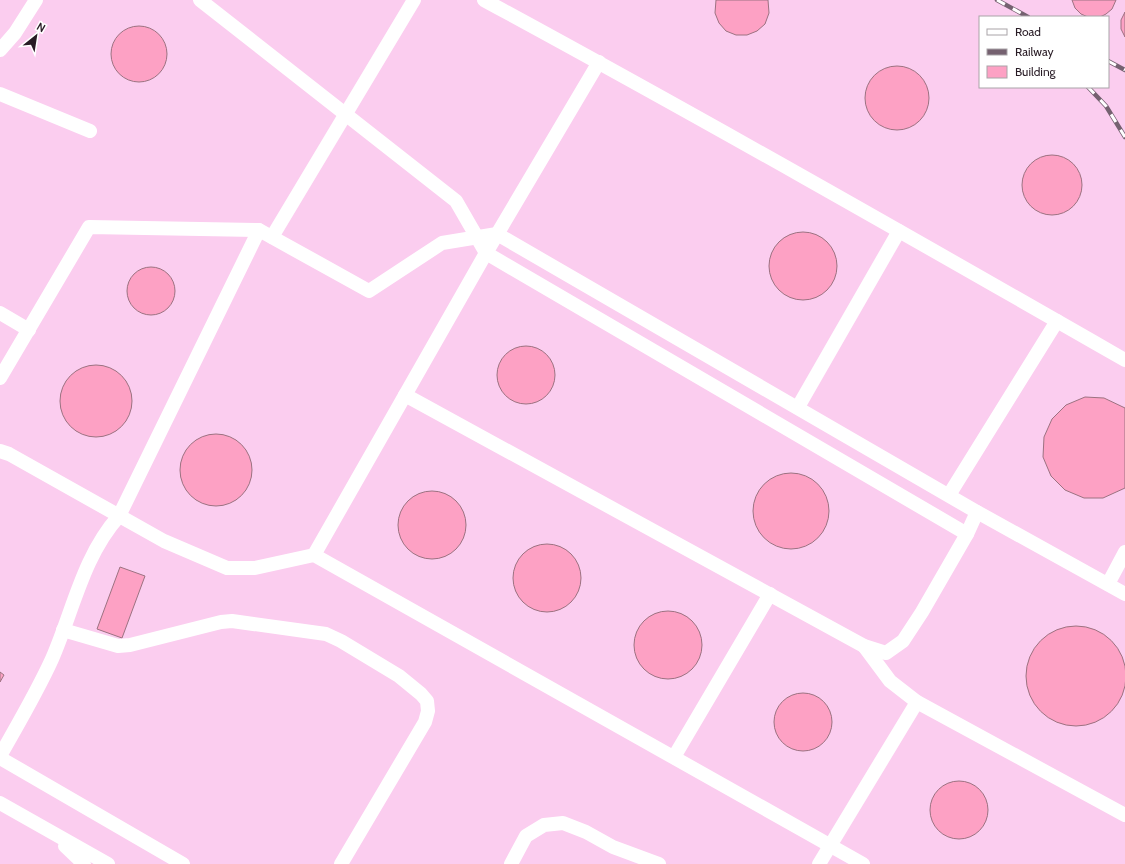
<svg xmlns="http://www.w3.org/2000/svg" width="1125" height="864" viewBox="0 0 1125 864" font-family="Cabin,sans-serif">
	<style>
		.built { fill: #fbcdef; fill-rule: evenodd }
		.building { fill: #fda1c4; stroke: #9c7281 }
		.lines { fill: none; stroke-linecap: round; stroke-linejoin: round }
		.minor { stroke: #fff; stroke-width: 14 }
		.rail-casing { stroke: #756170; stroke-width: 4.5 }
		.rail { stroke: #fff; stroke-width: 3; stroke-dasharray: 9; stroke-linecap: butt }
	</style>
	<rect width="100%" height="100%" fill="#fadbf2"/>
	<path class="built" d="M0,0H1125V864H0ZM980,17H1108V87H980Z"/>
	<g class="building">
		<path d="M716,0H768L769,13L765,24L757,31L747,35H736L726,31L719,23L715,13Z"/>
		<path d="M1072,0H1116L1112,9L1106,14L1100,17H1088L1081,14L1075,8Z"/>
		<path d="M1125,12V37L1121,29V20Z"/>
		<circle cx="139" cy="54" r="28"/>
		<circle cx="897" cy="98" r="32"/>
		<circle cx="1052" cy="185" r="30"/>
		<circle cx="803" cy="266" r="34"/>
		<circle cx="151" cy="291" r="24"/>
		<circle cx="526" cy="375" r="29"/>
		<circle cx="96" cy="401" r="36"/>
		<path d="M1085,397L1104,398L1125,408V488L1103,498H1084L1065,490L1051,476L1043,457L1044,437L1052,419L1066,405Z"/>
		<circle cx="216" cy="470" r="36"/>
		<circle cx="791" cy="511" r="38"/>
		<circle cx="432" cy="525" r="34"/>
		<circle cx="547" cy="578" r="34"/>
		<path d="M120,567L145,576L122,638L97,629Z"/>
		<circle cx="668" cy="645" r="34"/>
		<circle cx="1076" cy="676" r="50"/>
		<path d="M0,672L4,675L0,682Z"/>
		<circle cx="803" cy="722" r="29"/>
		<circle cx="959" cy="810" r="29"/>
	</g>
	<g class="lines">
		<g class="minor">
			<path d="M200,0L456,201L486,253L967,534"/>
			<path d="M484,0C700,117 912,238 1125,360"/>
			<path d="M0,50L15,33L36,0"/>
			<path d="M0,94L90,131"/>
			<path d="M272,237L414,0"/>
			<path d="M0,313L29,330"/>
			<path d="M0,378L89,227L259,230L369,291L442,243L497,234L977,512L1125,594"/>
			<path d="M405,395L864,646L886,653L903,641L922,612L967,534L977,512"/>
			<path d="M798,407L899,231"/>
			<path d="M0,451L9,454L164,541L227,568H255L314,555L863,864"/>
			<path d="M949,495L1057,321"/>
			<path d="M314,555L486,253L599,62"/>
			<path d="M1108,584L1125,552"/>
			<path d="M63,630L118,646L130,645L221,622L232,621L326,634L341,641L399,676L421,694L427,701L428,711L425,722L341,864"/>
			<path d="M864,646L890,681L917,702L1125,815"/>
			<path d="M0,756C18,724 37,692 52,659C73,611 83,556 119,516L259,230"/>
			<path d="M674,757L770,594"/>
			<path d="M0,758L183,864"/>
			<path d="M0,803L108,864"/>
			<path d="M65,846L84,864"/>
			<path d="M511,864L526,836L544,825L563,823L586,832L613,847L659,864"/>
			<path d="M819,864L917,702"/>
		</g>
		<g class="rail-casing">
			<g id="rail">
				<path d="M997,0L1028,17"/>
				<path d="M1108,61L1125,70"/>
				<path d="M1088,87L1106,106L1125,137"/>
			</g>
		</g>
		<use href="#rail" class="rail"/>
	</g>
	<rect x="979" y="16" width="130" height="72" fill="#ffffff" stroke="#a9a4a8"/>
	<rect x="987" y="29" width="20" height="6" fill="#ffffff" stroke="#a9a4a8"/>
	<text x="1015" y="36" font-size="12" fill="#281b25">Road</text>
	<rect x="987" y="49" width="20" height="6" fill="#756170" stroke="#a9a4a8"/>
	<text x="1015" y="56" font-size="12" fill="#281b25">Railway</text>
	<rect x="987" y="66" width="20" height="12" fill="#fda1c4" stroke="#a9a4a8"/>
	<text x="1015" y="76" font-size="12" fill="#281b25">Building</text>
	<g transform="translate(36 36) rotate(30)" stroke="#ffffff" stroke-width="3" paint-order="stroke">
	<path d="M0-3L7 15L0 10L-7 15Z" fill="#281b25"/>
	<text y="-6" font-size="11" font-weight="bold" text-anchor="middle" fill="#281b25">N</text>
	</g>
</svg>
